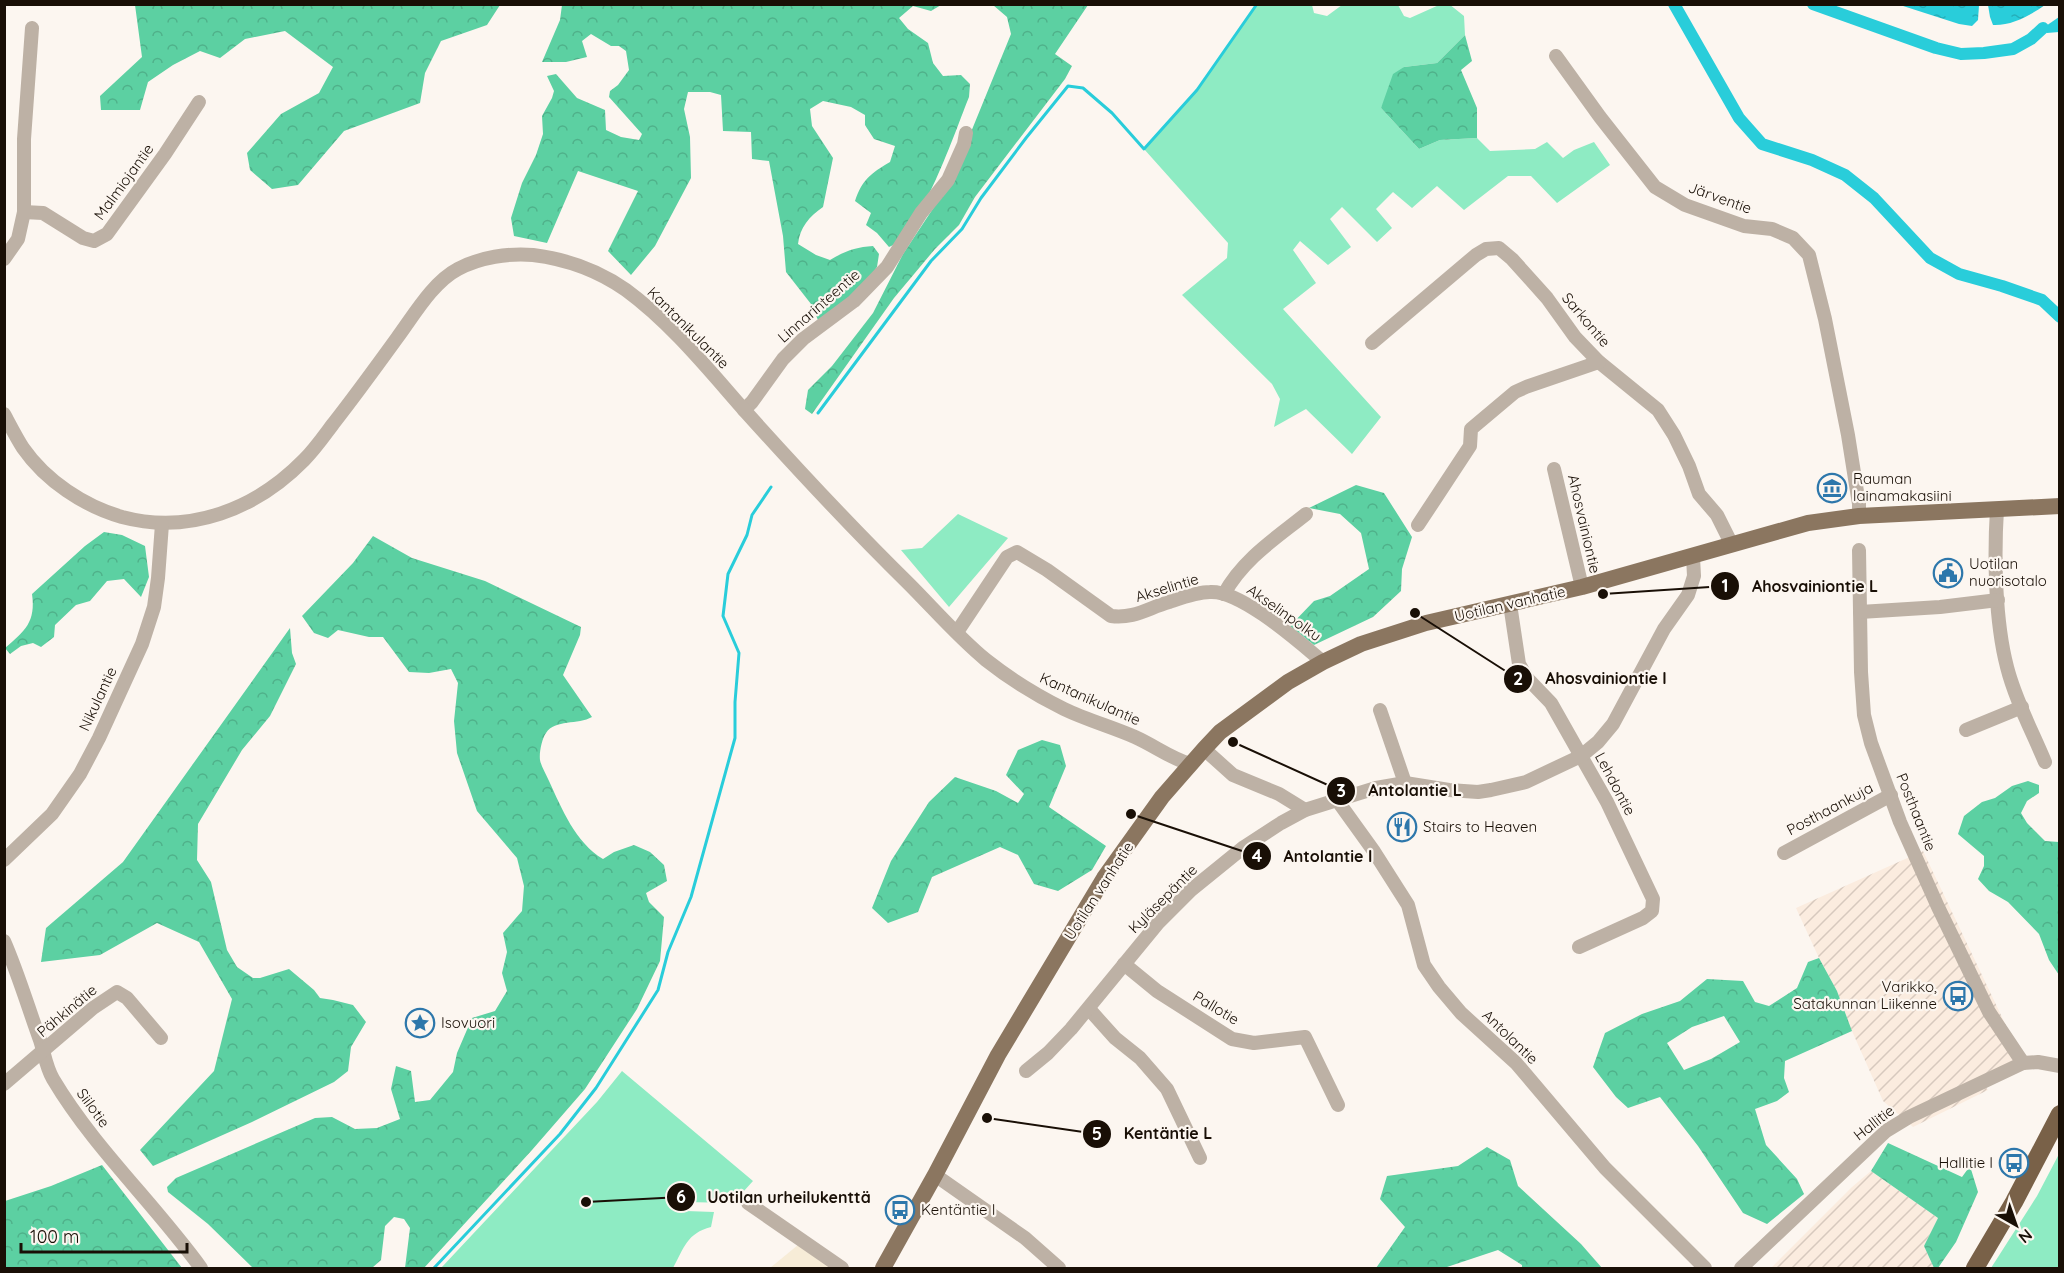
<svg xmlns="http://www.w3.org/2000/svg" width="2064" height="1273" viewBox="0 0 2064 1273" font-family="Quicksand,sans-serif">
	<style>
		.commercial { fill: #f7ecd7 }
		.industrial { fill: url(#industrial-furrows) }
		.grass { fill: #8eebc3 }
		.forest { fill: url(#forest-crowns); fill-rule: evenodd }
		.water { fill: url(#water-ripples) }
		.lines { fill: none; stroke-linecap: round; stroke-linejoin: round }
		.stream { stroke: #29cdda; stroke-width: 3 }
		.canal { stroke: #29cdda; stroke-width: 12 }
		.minor { stroke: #bdb1a5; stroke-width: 14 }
		.major { stroke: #8b7660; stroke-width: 16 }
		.highway { stroke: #796148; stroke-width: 18 }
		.labels { text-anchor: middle; stroke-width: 4.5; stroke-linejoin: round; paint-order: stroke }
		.street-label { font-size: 15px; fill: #190f06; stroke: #fcf6f0 }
		.poi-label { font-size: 15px; fill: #190f06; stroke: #fcf6f0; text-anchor: start }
		.leader { fill: none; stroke: #190f06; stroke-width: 2 }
		.callout-dot { fill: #190f06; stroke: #fcf6f0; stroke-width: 2 }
		.mark-label { font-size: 18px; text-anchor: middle; font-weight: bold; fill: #fff }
		.callout-label { font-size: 16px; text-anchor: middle; font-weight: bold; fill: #190f06; stroke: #fcf6f0; stroke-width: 4.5; stroke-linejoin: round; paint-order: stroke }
	</style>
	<defs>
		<pattern id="industrial-furrows" width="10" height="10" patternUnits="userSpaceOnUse" patternTransform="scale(1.5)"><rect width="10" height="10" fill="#fbecdf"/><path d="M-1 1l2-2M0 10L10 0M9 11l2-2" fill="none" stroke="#d7c9be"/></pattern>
		<pattern id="forest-crowns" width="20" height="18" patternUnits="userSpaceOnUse" patternTransform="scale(1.5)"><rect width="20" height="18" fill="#5cd0a2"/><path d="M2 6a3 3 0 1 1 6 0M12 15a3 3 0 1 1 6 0" fill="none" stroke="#4fb18a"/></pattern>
		<pattern id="water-ripples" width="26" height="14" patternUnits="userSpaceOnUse" patternTransform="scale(1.5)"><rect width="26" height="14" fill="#29cdda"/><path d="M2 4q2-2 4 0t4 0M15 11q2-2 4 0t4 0" fill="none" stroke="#24afba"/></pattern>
	</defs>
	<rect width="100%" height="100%" fill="#fcf6f0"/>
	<path class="commercial" d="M798,1245L831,1268H770Z"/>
	<g class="industrial">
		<path d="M1923,851L2010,1034L2026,1059L1981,1082L1988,1090L1913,1127L1883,1101L1852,1031L1837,991L1819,958L1796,908Z"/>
		<path d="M1871,1171L1938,1218L1924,1246L1934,1268H1771L1852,1187Z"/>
	</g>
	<g class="grass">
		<path d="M1449,4L1464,16L1465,35L1437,63L1404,67L1381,108L1419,149L1440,140L1477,138L1490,151L1535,149L1547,142L1563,158L1574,150L1594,142L1610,165L1557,203L1531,176H1508L1464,210L1437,186L1412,208L1393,192L1376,209L1392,228L1377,242L1342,207L1330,219L1351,247L1328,265L1300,241L1293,250L1316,283L1283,309L1381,417L1352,454L1306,409L1274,427L1280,399L1272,384L1182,295L1227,258L1228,243L1144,149L1197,90L1256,5H1312L1314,13L1327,16L1342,5H1398L1404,16L1410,18L1439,5Z"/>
		<path d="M958,514L1008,538L949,607L901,550L922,548Z"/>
		<path d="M622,1071L753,1181L733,1203L685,1202L670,1199L669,1208L686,1211L714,1212L711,1227C687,1233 684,1248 673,1268H441L597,1102Z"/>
		<path d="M2059,1154V1268H1991L2037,1196Z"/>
	</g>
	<g class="forest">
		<path d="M135,5V4L500,5L487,25L441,41L425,73L420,103L344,131L298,185L272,189L250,170L247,153L281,114L319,93L333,67L285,31L245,39L220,58L200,51L173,65L148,82L140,110H101L100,96L142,57Z"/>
		<path d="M562,5H941L931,11L913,6L899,18L908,29L928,43L933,63L943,76L961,75L970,84L969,97C956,129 920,236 889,247L877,233L866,225L871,213L855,201C862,180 871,173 890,162L895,146L874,139L865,125V115L851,107L823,101L810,109L812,126L833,158L823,207C809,217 800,227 798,244L816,255L830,260C845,251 856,247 873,246L879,254L877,267L847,308L821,327L811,304L786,272L783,236L769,161L752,159L751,132L723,131L721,95L710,92H688L684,109L690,137L691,178L655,246L631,275L608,251L638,191L578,171L547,243L514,236L511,218L522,183L536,155L543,134L542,116L552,98L554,91L547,76L556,74L577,98L605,110L606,130L621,137L639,140L642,134L609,97L610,91L618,85L629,70L626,51L619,46H611L591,34L582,41L587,57L566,62H542L560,20Z"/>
		<path d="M993,5H1088L1055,54L1072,66L1065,79L975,197L959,225L935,249L894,298L812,414L805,409L808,390L832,366L873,313L903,254L940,198L971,132L1011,34L1007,17Z"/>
		<path d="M1465,35L1472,61L1461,70L1477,108V138L1440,140L1419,149L1381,108L1393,74L1404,67L1437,63Z"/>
		<path d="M1356,485L1384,493L1412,537L1402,569L1401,591L1373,617L1314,645L1290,626L1314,601L1330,596L1369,569L1361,533L1340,514L1309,508Z"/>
		<path d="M104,532L122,535L145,546L149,577L141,597L124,579L107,581L90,601L76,605L55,625L54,637L41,647L33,643L21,646L10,654L5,648C25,631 36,622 32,594L85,546Z"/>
		<path d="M373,536L412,558L485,581L581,627L580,635L563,675L592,717C578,725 555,719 546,733C542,738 539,753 540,760C541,766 546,774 549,781C562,809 575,842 603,859L614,852L634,845L650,852L664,865L667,881L646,893L649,902L664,917L660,961L637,1009L585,1089L532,1150L424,1268H405L410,1228L404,1219L394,1217L385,1226L381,1260L372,1268H253L208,1224L168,1192L167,1187L176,1178L315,1118L332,1117L355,1129L377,1128L400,1119L391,1089L396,1066L411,1071L415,1102L430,1100L453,1072L457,1053L472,1018L495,1011L507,991L502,973L507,952L503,933L522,911L524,886L517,858L477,811L457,753L454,721L458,683L451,669L429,673L409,672L383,637H369L338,630L328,638L314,633L302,616L353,563Z"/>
		<path d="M290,628L292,653L296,664L270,716L242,750L198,824L197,860L211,882L227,950L237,967L253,978H260L289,969L314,990L320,998L333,1000L353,1005L366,1022L351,1047L348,1071L334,1082L252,1122L153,1166L140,1150L214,1071L232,999L199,942L157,923L100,955L41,962L46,928L123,862Z"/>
		<path d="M1042,740L1060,745L1066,766L1049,807L1106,846L1092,870L1058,891L1034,884L1018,855L1000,847L932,877L918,912L888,923L872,908L891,861L929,802L955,777L996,791L1018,803L1024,794L1006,775L1018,750Z"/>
		<path d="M2028,781L2039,785V793L2027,801L2021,813L2027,823L2045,841L2059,842V975L2049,960L2039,934L2008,902L1989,891L1978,879L1984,866V856L1958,834L1964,816L1982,802L1995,798L2012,786Z"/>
		<path d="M1819,958L1837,991L1852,1031L1785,1061L1784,1078L1789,1092L1777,1101L1755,1109L1766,1145L1797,1179L1804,1194L1767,1224L1743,1213L1698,1146L1660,1097L1628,1108L1616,1097L1593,1067L1605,1033L1642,1014L1680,1001L1707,979L1743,981L1755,1002L1769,1006L1797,988L1808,962ZM1724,1016L1740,1042L1711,1059L1684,1070L1667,1043L1692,1027Z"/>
		<path d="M1888,1143L1962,1177L1970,1166L1978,1192L1956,1242L1938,1268H1934L1924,1246L1938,1218L1871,1171Z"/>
		<path d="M1487,1147L1510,1160L1518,1186L1581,1244L1602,1268H1522V1265L1498,1250L1444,1268H1376L1405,1227L1380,1199L1387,1176L1458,1166Z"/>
		<path d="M102,1165L182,1268H5V1201L51,1186Z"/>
	</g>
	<g class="water">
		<path d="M1900,5H1979L1978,20L1972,26L1959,24Z"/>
		<path d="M1988,5V4L2045,5C2031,15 2011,26 1993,25L1990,17Z"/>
		<path d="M2059,17V32L2047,33L2043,28Z"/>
	</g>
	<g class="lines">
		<g class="stream">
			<path d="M818,413L931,261L962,229L981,198L1026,138L1068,86L1083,88L1112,113L1144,149L1197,90L1257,4"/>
			<path d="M434,1268L560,1134L596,1088L658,990L668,952L691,897L735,738V702L739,653L723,616L728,574L747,535L752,515L771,487"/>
		</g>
		<g class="canal">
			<path d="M1674,4L1739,118L1762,144L1812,160L1845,175L1874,198L1930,258L1959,274L2002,286L2042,300L2060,317"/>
			<path d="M1813,4L1936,48L1961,54L1984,53L2013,49L2031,39L2043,28"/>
		</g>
		<g class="minor">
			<path d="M1556,56L1600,117L1655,187L1685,205L1744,226L1772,229L1793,238L1809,255L1825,319L1848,435L1859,504V516"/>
			<path d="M24,212L43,213L83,238L94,241L107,234L165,154L199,102"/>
			<path d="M4,259L18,239L24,212V139L32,28"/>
			<path d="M1372,343L1476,255L1486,249L1499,248L1512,259L1547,298L1575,337L1599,362L1658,410L1674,435L1689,466L1699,494L1717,515L1732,545"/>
			<path d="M744,410L752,402L783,359L803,339L854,301L887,267L921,213L948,180L964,144L966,133"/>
			<path d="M4,414C10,425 16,437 23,448C46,481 84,506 122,517C190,535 256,509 304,460C315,449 324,436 333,424C355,396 376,367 397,338C414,315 433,282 458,269C480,257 509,253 533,255C566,259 599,271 626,290C671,323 708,369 745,411C798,470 852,528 909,584C934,609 958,637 986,660C1010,679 1036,695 1064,709C1087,720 1112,727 1135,737C1155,746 1170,758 1190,764"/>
			<path d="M1554,469L1582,587"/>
			<path d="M1997,509C1994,556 1995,621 2007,667C2015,699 2032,731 2045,762"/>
			<path d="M1418,525L1470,446L1471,429L1515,392L1526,387L1599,362"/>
			<path d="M1859,550L1861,672L1864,715L1871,743L1900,822L1938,907L1989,1012L2023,1063"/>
			<path d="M1224,594C1243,559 1276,538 1306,514"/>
			<path d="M1510,604L1519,664L1527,678L1551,703L1607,802L1653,899L1652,911L1643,918L1579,947"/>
			<path d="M1860,612L1940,607L1998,600"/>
			<path d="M957,632L1007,557L1017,552L1047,570L1111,616C1134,619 1148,608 1169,602C1181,598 1197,592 1210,592C1241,590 1299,642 1323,662"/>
			<path d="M1380,710L1405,783"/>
			<path d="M1966,730L2022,707"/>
			<path d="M1204,749L1233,775L1279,794L1305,810"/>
			<path d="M1337,800L1373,850L1408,905L1424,965L1439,987L1461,1013L1516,1063L1605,1168L1705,1268"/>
			<path d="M1784,853L1891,795"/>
			<path d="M4,860L52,814L80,774L99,738L142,644L154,607L158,578L162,524"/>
			<path d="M4,941C18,973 28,1007 40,1040C44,1052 46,1067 53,1079C94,1148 154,1203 201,1268"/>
			<path d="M1124,964L1157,991L1232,1039L1254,1043L1305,1037L1338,1105"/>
			<path d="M1089,1009L1115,1038L1140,1058L1167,1089L1200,1158"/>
			<path d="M1026,1071L1048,1053L1071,1029L1158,923L1191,890L1244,847L1281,823L1305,810L1337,800L1376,788L1405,783L1449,790L1478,792L1491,790L1526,782L1581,756L1598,742L1613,724L1664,629L1688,595L1694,576L1693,557"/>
			<path d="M4,1084L93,1008L117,992L127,998L161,1038"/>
			<path d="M935,1175L1025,1238L1059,1268"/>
			<path d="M748,1203L842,1268"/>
			<path d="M1741,1268L1886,1131L1909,1117L2023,1063L2038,1062L2060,1066"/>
		</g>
		<path class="major" d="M883,1268L935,1175L998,1055L1104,878L1162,797L1204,749L1220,732L1288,682L1323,662L1361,644L1426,623L1582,587L1808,523L1859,516L2060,506"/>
		<path class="highway" d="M1975,1268L2014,1202L2060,1114"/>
	</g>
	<defs>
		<g id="museum-ring" transform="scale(1.5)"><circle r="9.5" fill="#fcf6f0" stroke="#2d77ab" stroke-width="1.5"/><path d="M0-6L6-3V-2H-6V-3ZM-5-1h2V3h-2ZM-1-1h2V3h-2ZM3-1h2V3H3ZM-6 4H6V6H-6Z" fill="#2d77ab"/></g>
		<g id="civic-ring" transform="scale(1.5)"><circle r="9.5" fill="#fcf6f0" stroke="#2d77ab" stroke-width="1.5"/><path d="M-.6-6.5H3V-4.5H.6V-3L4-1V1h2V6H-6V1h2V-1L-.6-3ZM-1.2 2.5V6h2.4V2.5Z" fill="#2d77ab"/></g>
		<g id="restaurant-ring" transform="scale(1.5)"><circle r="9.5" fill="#fcf6f0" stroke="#2d77ab" stroke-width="1.5"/><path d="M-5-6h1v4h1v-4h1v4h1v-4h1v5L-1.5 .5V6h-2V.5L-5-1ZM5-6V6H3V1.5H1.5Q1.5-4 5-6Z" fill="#2d77ab"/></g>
		<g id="bus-ring" transform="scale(1.5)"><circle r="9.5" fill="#fcf6f0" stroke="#2d77ab" stroke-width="1.5"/><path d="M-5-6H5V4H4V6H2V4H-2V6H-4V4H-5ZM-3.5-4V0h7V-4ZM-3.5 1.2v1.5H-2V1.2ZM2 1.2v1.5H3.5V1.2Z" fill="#2d77ab"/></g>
		<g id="sight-ring" transform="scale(1.5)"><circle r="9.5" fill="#fcf6f0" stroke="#2d77ab" stroke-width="1.5"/><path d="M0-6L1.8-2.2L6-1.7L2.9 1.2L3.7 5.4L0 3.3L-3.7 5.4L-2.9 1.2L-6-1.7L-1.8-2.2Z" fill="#2d77ab"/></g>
	</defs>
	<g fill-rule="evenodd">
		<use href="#museum-ring" x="1832" y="488"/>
		<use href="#civic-ring" x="1948" y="573"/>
		<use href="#restaurant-ring" x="1402" y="827"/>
		<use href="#bus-ring" x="1958" y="996"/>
		<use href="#sight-ring" x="420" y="1023"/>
		<use href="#bus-ring" x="2014" y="1163"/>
		<use href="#bus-ring" x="900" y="1210"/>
	</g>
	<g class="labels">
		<g class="street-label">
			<text transform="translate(124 182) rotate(-54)" y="5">Malmiojantie</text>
			<text transform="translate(1720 198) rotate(20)" y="5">Järventie</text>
			<text transform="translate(819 306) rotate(-41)" y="5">Linnarinteentie</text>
			<text transform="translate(1586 320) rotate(50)" y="5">Sarkontie</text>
			<text transform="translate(688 328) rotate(45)" y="5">Kantanikulantie</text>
			<text transform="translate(1584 524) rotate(77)" y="5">Ahosvainiontie</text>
			<text transform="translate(1167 588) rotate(-17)" y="5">Akselintie</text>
			<text transform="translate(1510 604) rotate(-13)" y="5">Uotilan vanhatie</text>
			<text transform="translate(1284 613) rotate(35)" y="5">Akselinpolku</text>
			<text transform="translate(98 699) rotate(-65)" y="5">Nikulantie</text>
			<text transform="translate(1090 699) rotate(24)" y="5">Kantanikulantie</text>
			<text transform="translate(1615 784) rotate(62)" y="5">Lehdontie</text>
			<text transform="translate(1830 809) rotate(-28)" y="5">Posthaankuja</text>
			<text transform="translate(1916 812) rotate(68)" y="5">Posthaantie</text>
			<text transform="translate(1099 891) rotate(-57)" y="5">Uotilan vanhatie</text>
			<text transform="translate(1163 899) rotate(-45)" y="5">Kyläsepäntie</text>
			<text transform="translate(1216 1008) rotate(31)" y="5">Pallotie</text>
			<text transform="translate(67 1011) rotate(-40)" y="5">Pähkinätie</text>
			<text transform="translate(1510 1037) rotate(44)" y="5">Antolantie</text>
			<text transform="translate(93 1108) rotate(54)" y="5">Siilotie</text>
			<text transform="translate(1874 1123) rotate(-38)" y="5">Hallitie</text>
		</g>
		<g class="poi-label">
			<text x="1853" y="484">Rauman<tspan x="1853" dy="17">lainamakasiini</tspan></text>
			<text x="1969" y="569">Uotilan<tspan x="1969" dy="17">nuorisotalo</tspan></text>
			<text x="1423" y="832">Stairs to Heaven</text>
			<text x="1937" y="992" text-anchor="end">Varikko,<tspan x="1937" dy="17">Satakunnan Liikenne</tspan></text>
			<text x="441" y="1028">Isovuori</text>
			<text x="1993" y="1168" text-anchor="end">Hallitie I</text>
			<text x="921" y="1215">Kentäntie I</text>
		</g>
	</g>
	<path class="leader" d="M1603 594L1725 586M1415 613L1518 679M1233 742L1341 791M1131 814L1257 856M987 1118L1097 1134M586 1202L681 1197"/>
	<g class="callout-dot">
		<circle cx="1603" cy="594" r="6"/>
		<circle cx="1415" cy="613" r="6"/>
		<circle cx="1233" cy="742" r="6"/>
		<circle cx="1131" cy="814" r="6"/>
		<circle cx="987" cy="1118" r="6"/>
		<circle cx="586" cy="1202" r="6"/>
		<circle cx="1725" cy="586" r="15"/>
		<circle cx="1518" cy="679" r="15"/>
		<circle cx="1341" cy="791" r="15"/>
		<circle cx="1257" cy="856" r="15"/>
		<circle cx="1097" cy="1134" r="15"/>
		<circle cx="681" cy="1197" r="15"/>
	</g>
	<g class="mark-label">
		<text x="1725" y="592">1</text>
		<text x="1518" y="685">2</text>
		<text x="1341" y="797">3</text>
		<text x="1257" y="862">4</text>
		<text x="1097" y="1140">5</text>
		<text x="681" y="1203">6</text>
	</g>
	<g class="callout-label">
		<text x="1815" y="592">Ahosvainiontie L</text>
		<text x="1606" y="684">Ahosvainiontie I</text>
		<text x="1415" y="796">Antolantie L</text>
		<text x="1328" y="862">Antolantie I</text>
		<text x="1168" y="1139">Kentäntie L</text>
		<text x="789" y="1203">Uotilan urheilukenttä</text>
	</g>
	<rect width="2064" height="1273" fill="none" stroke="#190f06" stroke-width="12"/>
	<g transform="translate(2016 1225) rotate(140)" stroke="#fcf6f0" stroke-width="4.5" paint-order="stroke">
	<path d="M0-4.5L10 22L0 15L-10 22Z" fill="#190f06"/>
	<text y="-9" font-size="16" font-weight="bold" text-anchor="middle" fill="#190f06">N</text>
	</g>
	<path d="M21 1243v9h166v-9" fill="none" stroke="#190f06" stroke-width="3"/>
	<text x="30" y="1243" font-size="18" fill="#190f06" stroke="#fcf6f0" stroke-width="4.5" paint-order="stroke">100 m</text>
</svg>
